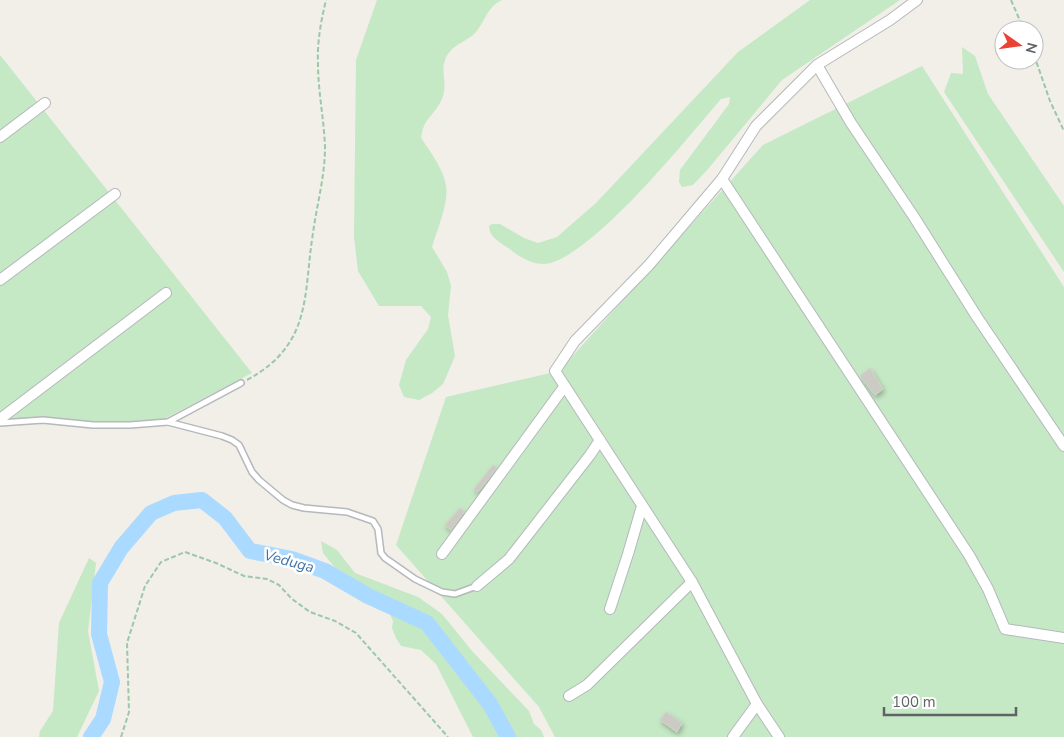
<svg xmlns="http://www.w3.org/2000/svg" width="1064" height="737" viewBox="0 0 1064 737" font-family="'Nunito Sans',sans-serif">
	<style>
		.green { fill: #c5e8c5 }
		.lines { fill: none; stroke-linecap: round; stroke-linejoin: round }
		.river { stroke: #aadaff; stroke-width: 16 }
		.building { fill: #cccac5; stroke: #d6d1c6; filter: url(#shadow) }
		.lane-casing { stroke: #b5b8bc; stroke-width: 8 }
		.street-casing { stroke: #b5b8bc; stroke-width: 12 }
		.path { stroke: #9cc7a9; stroke-width: 2; stroke-dasharray: 5 2.5; stroke-linecap: butt }
		.lane { stroke: #fff; stroke-width: 5 }
		.street { stroke: #fff; stroke-width: 10 }
		.labels { text-anchor: middle; stroke-width: 5; stroke-linejoin: round; paint-order: stroke }
		.water-label { font-size: 15px; font-style: italic; fill: #4174aa; stroke: #fff }
	</style>
	<defs>
		<filter id="shadow"><feDropShadow dx="1.5" dy="3" stdDeviation="2.5" flood-color="#0004"/></filter>
	</defs>
	<rect width="100%" height="100%" fill="#f1efe8"/>
	<g class="green">
		<path d="M377,0H502C485,8 485,24 473,35C462,44 451,45 445,60C440,73 449,85 441,101C433,117 424,117 421,138C430,151 444,170 446,186C449,203 437,230 432,247L447,272L451,286L448,315L455,356L443,384L432,393L419,400L404,397L399,385L406,360L428,329L431,317L421,306H379L358,271L354,237L356,60Z"/>
		<path d="M810,0H900L782,80L708,169L693,185L682,187L679,182L680,170L729,104L730,97L721,99C689,136 591,259 545,264C534,265 519,257 511,250C502,243 489,238 489,226L492,224H500L524,238L538,243L557,237L596,203L738,52Z"/>
		<path d="M962,47L975,56L988,94L1064,206V272L944,92L951,73L963,74Z"/>
		<path d="M0,55L252,373L162,420L0,425Z"/>
		<path d="M922,66L1064,287V737H555L539,707L396,545L446,397L559,371L763,145Z"/>
		<path d="M321,541L337,550L355,573L418,597L442,614L472,651L529,711L534,724L541,730L544,737H473L436,664L421,650L401,646L396,638L392,628L393,621L389,612L361,585L336,569L323,553Z"/>
		<path d="M89,558L96,563L88,631L99,691L77,737H39L40,731L53,711L59,623Z"/>
	</g>
	<g class="lines">
		<path class="river" d="M91,737L103,719L112,682L99,634L100,583L121,548L151,513L174,503L202,500L225,518L250,551L292,559L325,571L368,596L427,623L490,704L508,737"/>
	</g>
	<g class="building">
		<path d="M870,368L883,389L875,395L860,376Z"/>
		<path d="M493,465L497,468L478,492L474,489Z"/>
		<path d="M460,508L464,512L451,530L445,525Z"/>
		<path d="M666,712L682,723L677,732L660,720Z"/>
	</g>
	<g class="lines">
		<g class="lane-casing">
			<g id="lane">
				<path d="M168,422L222,436L232,440L239,445L252,472L259,480L283,500L292,505L304,508L347,512L373,521L378,529L381,553L385,558L415,579L442,592L455,594L477,586"/>
				<path d="M0,423L43,420L93,425H130L168,422L241,383"/>
			</g>
		</g>
		<g class="street-casing">
			<g id="street">
				<path d="M817,65L851,123L914,217L977,317L1064,446"/>
				<path d="M0,137L45,103"/>
				<path d="M722,179L969,555L988,589L1005,629L1064,638"/>
				<path d="M0,280L115,194"/>
				<path d="M0,419L166,293"/>
				<path d="M442,554L564,387"/>
				<path d="M477,586L509,559L590,455L600,440"/>
				<path d="M610,609L628,554L642,506"/>
				<path d="M569,696L587,685L692,582"/>
				<path d="M733,737L757,704"/>
				<path d="M779,737L757,704L692,582L555,371L575,341L649,265L722,179L756,126L817,65L890,20L917,0"/>
			</g>
		</g>
		<g class="path">
			<path d="M1011,0L1024,30"/>
			<path d="M1034,55L1050,101L1064,131"/>
			<path d="M247,380C313,344 303,295 313,233C317,204 325,176 325,147C324,119 318,91 318,64C317,42 321,21 326,0"/>
			<path d="M121,737L129,712L127,643L145,586L161,562L185,552L216,563L244,576L267,579L279,585L292,599L310,612L335,621L356,633L448,737"/>
		</g>
		<use href="#lane" class="lane"/>
		<use href="#street" class="street"/>
	</g>
	<g class="labels">
		<g class="water-label">
			<text transform="translate(289 561) rotate(15)" y="5">Veduga</text>
		</g>
	</g>
	<g transform="translate(1019 45) rotate(104)"><circle r="24" fill="#ffffff" stroke="#bfc1c3"/>
	<path d="M0-4L9 19L0 12L-9 19Z" fill="#ea4335"/>
	<text y="-8" font-size="14" font-weight="bold" text-anchor="middle" fill="#5f6368">N</text>
	</g>
	<path d="M884 707v8h132v-8" fill="none" stroke="#5f6368" stroke-width="2.5"/>
	<text x="892" y="707" font-size="15" fill="#5f6368" stroke="#ffffff" stroke-width="4" paint-order="stroke">100 m</text>
</svg>
